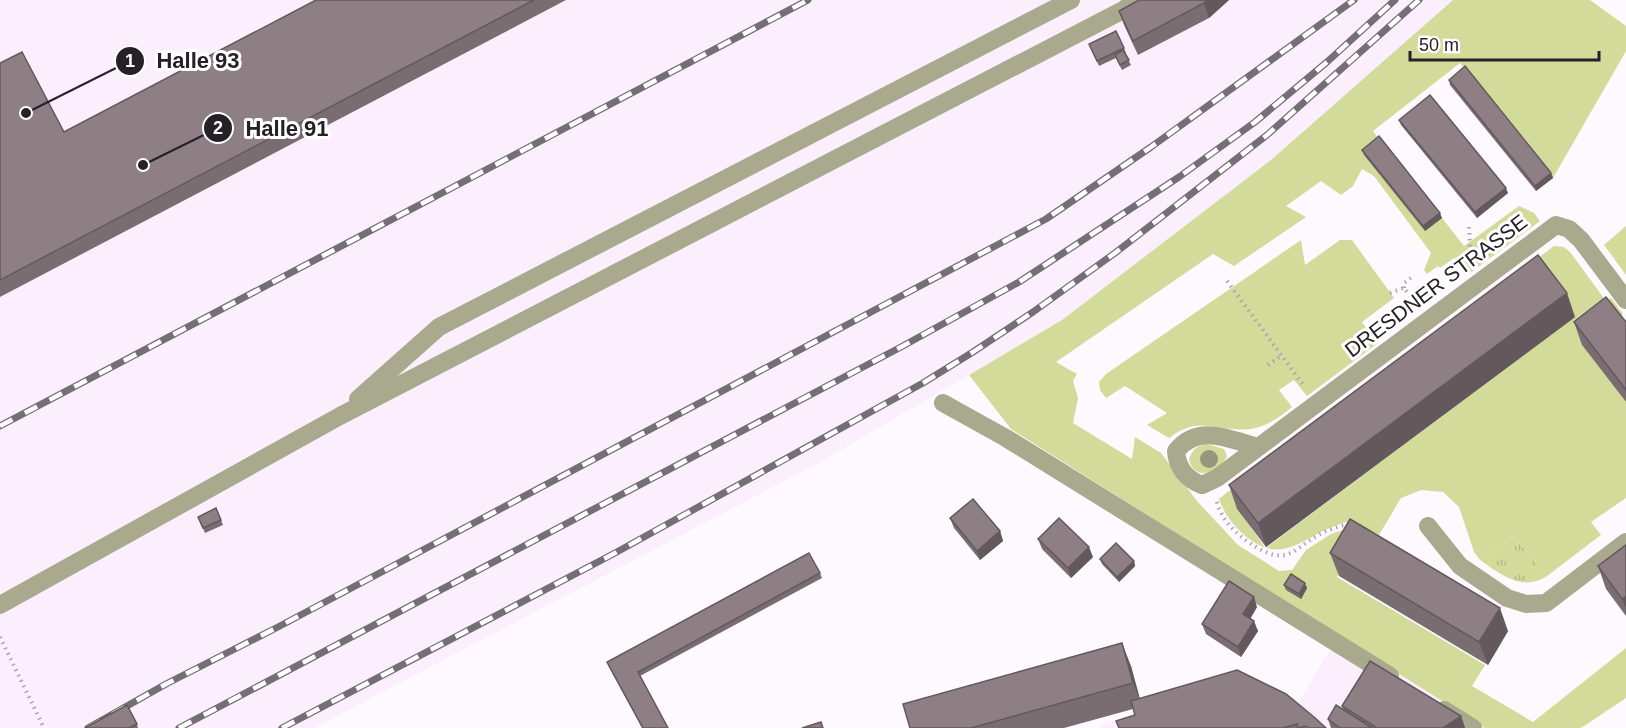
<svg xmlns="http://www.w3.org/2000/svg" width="1626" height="728" viewBox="0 0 1626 728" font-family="Helvetica,sans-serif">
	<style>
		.built { fill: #fbeffe }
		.grass { fill: #d2db9a }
		.park { fill: url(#park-tufts) }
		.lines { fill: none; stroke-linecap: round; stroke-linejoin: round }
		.path { stroke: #a9a5aa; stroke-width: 4; stroke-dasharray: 1.5 4.5; stroke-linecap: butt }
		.minor { stroke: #a9a98d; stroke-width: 18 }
		.rail-casing { stroke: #736f74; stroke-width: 7 }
		.rail { stroke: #fff; stroke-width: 4.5; stroke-dasharray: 14; stroke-linecap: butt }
		.tree { fill: #96977e }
		.wall { fill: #7a6d72 }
		.shaded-wall { fill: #63595d }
		.building { fill: #8e7f85; stroke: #63595d; stroke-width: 1.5 }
		.labels { text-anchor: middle; stroke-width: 6; stroke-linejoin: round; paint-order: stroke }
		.street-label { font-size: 21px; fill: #252126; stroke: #fff }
		.leader { fill: none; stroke: #252126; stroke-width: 2 }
		.callout-dot { fill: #252126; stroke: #fff; stroke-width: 2 }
		.mark-label { font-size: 18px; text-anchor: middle; font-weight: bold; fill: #fff }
		.callout-label { font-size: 22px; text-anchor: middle; font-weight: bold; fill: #252126; stroke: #fff; stroke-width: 6; stroke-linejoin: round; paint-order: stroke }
	</style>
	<defs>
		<pattern id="park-tufts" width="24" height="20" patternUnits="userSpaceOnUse" patternTransform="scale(1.5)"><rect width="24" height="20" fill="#d2db9a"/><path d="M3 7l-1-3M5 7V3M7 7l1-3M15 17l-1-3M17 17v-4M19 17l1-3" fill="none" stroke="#b4bc85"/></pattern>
	</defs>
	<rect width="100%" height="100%" fill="#fdf9fe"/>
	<g class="built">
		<path d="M0,0H1453L1271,160L1062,320L819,463L314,728H0Z"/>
		<path d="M1338,635L1485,728H1102L1101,725L1244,688L1293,712Z"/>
	</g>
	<g class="grass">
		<path d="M1453,0H1590L1626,26V51L1553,178L1460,63L1373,131L1381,142L1425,231L1442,218L1464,246L1519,206L1534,213L1540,221L1466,276L1454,258L1440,268L1438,266L1427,274L1424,270L1431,253L1374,176L1362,169L1353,186L1341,195L1321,181L1286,206L1306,217L1234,266L1213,254L1056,362L1077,374L1073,381L1078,398L1073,423L1132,459L1135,437L1161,453L1197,501L1238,545L1279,571L1292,570L1306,550L1331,534L1346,529L1363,533L1337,577L1485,665L1472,686L1533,722L1626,648V698L1581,728H1485L1011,429L969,375L1062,320L1271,160Z"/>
		<path d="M1626,226V275L1604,245Z"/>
		<path d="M1301,240L1305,265L1340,240H1352L1394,298L1362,322L1378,343L1307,396L1294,380L1279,390L1292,407C1280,417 1266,427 1250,429C1216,433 1202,414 1169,438L1147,425L1167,413L1125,386L1106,398L1100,390L1099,382L1106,374Z"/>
		<path d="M1554,246L1564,247L1570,252L1606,301L1611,298L1623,314L1582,345L1626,402V498L1591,522L1601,535L1547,576L1514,536L1480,560L1474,552L1459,507L1443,492L1421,490L1401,498L1379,535C1369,530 1359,523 1348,522C1344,522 1339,524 1335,526C1310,534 1293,555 1266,548L1575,316L1238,509L1265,548C1244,539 1226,520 1219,499L1225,494Z"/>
		<path d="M1207,444L1224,449L1227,456C1220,472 1194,483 1189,459C1193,449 1196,446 1207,444Z"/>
	</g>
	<path class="park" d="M1514,536L1547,576C1522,592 1502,575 1480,560Z"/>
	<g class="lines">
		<g class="path">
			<path d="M1469,227L1471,263"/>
			<path d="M1227,281L1304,386"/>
			<path d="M1404,288V283L1411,278"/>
			<path d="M1390,293L1404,288L1415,303"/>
			<path d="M1268,365L1282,355"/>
			<path d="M1217,502C1221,518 1234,532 1247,541C1293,574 1293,542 1332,529C1338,527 1344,524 1350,525"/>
			<path d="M0,637L44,728"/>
		</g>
		<g class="minor">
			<path d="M358,399L439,327L1071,0"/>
			<path d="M943,403L1006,438L1390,676"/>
			<path d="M1258,447C1229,439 1198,423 1176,451C1177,467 1186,479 1202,485L1217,478L1556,225L1569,229L1581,240L1626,300"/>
			<path d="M1428,526L1460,566L1507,598L1526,604L1546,603L1626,542"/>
			<path d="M0,605L340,416L1125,9L1135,0"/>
			<path d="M1444,710L1473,728"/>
		</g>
		<g class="rail-casing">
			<g id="rail">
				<path d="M0,426L808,0"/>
				<path d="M88,728L166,684L278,627L1046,219L1151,147L1354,0"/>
				<path d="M179,728L901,347L1019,282L1179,177L1255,122L1327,62L1395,0"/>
				<path d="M282,728L615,553L923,383L973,352L1033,312L1115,253L1267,135L1419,0"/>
			</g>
		</g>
		<use href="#rail" class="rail"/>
	</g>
	<circle class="tree" cx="1209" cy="459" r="9"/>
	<g class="wall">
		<path d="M316,0H566L0,297V63L64,132Z"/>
		<path d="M1139,0H1229L1209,18L1138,55L1124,25L1119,11Z"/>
		<path d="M1089,44L1124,48L1126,53L1125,54L1131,65L1122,70L1116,58L1099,66Z"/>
		<path d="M1449,80L1551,173L1553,178L1536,191L1450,85Z"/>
		<path d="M1399,120L1508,193L1477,218L1401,125Z"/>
		<path d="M1362,150L1442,218L1425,231L1364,155Z"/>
		<path d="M1575,317L1266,547L1237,509L1229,485Z"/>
		<path d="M1574,322H1626V402L1582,345Z"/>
		<path d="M198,517L221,520L223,525L205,533Z"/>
		<path d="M950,518L1000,531L1003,541L980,560L954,528Z"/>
		<path d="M1038,539L1093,557L1071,578L1042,549Z"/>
		<path d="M1626,545V616L1606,589L1598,566Z"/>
		<path d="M1330,553L1508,631L1488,665L1339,576Z"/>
		<path d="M1100,559L1134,561L1135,566L1119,582L1102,564Z"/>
		<path d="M820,573L822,578L640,676L668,728H642L609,667L607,662Z"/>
		<path d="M1284,585L1307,588L1301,599L1286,590Z"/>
		<path d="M1257,607L1250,619L1258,631L1241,657L1206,634L1202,624Z"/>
		<path d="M1131,666L1139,698L1326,728H1119L1135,715L1133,709L1064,728H910Z"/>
		<path d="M1342,706L1461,716L1465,728H1331L1328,719L1343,709Z"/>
		<path d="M137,724L138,728H85Z"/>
	</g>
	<g class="shaded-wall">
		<path d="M1207,0H1229L1209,18L1204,3Z"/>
		<path d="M1551,173L1553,178L1536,191L1535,186Z"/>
		<path d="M1506,188L1508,193L1477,218L1475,212Z"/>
		<path d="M1440,213L1442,218L1425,231L1423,226Z"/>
		<path d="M1567,293L1575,317L1266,547L1258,523Z"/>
		<path d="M1000,531L1003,541L980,560L977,551Z"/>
		<path d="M1089,547L1093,557L1071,578L1068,568Z"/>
		<path d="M1134,561L1135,566L1119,582L1117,577Z"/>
		<path d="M1305,583L1307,588L1301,599L1299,594Z"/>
		<path d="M1626,596V609L1622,599Z"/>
		<path d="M1254,597L1257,607L1247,624L1243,614Z"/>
		<path d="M1500,608L1508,631L1488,665L1479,642Z"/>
		<path d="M1254,621L1258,631L1241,657L1238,647Z"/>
		<path d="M1122,643L1131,666L1142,706L1133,683Z"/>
		<path d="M1461,716L1465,728H1443Z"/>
	</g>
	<g class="building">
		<path d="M316,0H534L0,280V63L22,52L64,132Z"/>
		<path d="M1139,0H1207L1204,3L1133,41L1119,11Z"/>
		<path d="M1116,31L1124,48L1097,61L1089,44Z"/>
		<path d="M1123,50L1129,60L1120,65L1115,55Z"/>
		<path d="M1465,66L1551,173L1535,186L1449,80Z"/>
		<path d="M1430,95L1506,188L1475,212L1399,120Z"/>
		<path d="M1379,136L1440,213L1423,226L1362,150Z"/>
		<path d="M1538,255L1567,293L1258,523L1229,485Z"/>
		<path d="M1606,297L1626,322V390L1574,322Z"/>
		<path d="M973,499L1000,531L977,551L950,518Z"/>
		<path d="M216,508L221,520L203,528L198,517Z"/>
		<path d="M1059,518L1089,547L1068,568L1038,539Z"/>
		<path d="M1350,519L1500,608L1479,642L1330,553Z"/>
		<path d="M1116,543L1134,561L1117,577L1100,559Z"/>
		<path d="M1626,545V596L1622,599L1598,566Z"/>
		<path d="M809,553L820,573L638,672L668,728H643L607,662Z"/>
		<path d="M1291,574L1305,583L1299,594L1284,585Z"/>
		<path d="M1229,581L1254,597L1243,614L1254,621L1238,647L1202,624Z"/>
		<path d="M1122,643L1133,683L971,728H910L903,704Z"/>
		<path d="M1370,661L1461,716L1443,728H1377L1342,706Z"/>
		<path d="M1237,670L1286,694L1314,717L1326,728H1307L1306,726L1298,728L1297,724L1283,728H1119L1116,721L1135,715L1131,701Z"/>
		<path d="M127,705L137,724L129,728H85Z"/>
		<path d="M1336,705L1372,728H1340L1328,719Z"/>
		<path d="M821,722L823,728H802Z"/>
	</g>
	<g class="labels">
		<g class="street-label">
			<text transform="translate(1436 286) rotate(-37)" y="7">DRESDNER STRASSE</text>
		</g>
	</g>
	<path class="leader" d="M26 113L130 61M143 165L218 128"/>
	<g class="callout-dot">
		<circle cx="26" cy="113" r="6"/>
		<circle cx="143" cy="165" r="6"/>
		<circle cx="130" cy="61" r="15"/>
		<circle cx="218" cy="128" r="15"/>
	</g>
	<g class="mark-label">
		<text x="130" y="67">1</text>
		<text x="218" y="134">2</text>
	</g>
	<g class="callout-label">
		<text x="198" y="68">Halle 93</text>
		<text x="287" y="136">Halle 91</text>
	</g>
	<path d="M1410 51v9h189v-9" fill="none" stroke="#252126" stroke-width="3"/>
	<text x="1419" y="51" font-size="18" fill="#252126" stroke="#ffffff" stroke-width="4.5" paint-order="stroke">50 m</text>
</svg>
